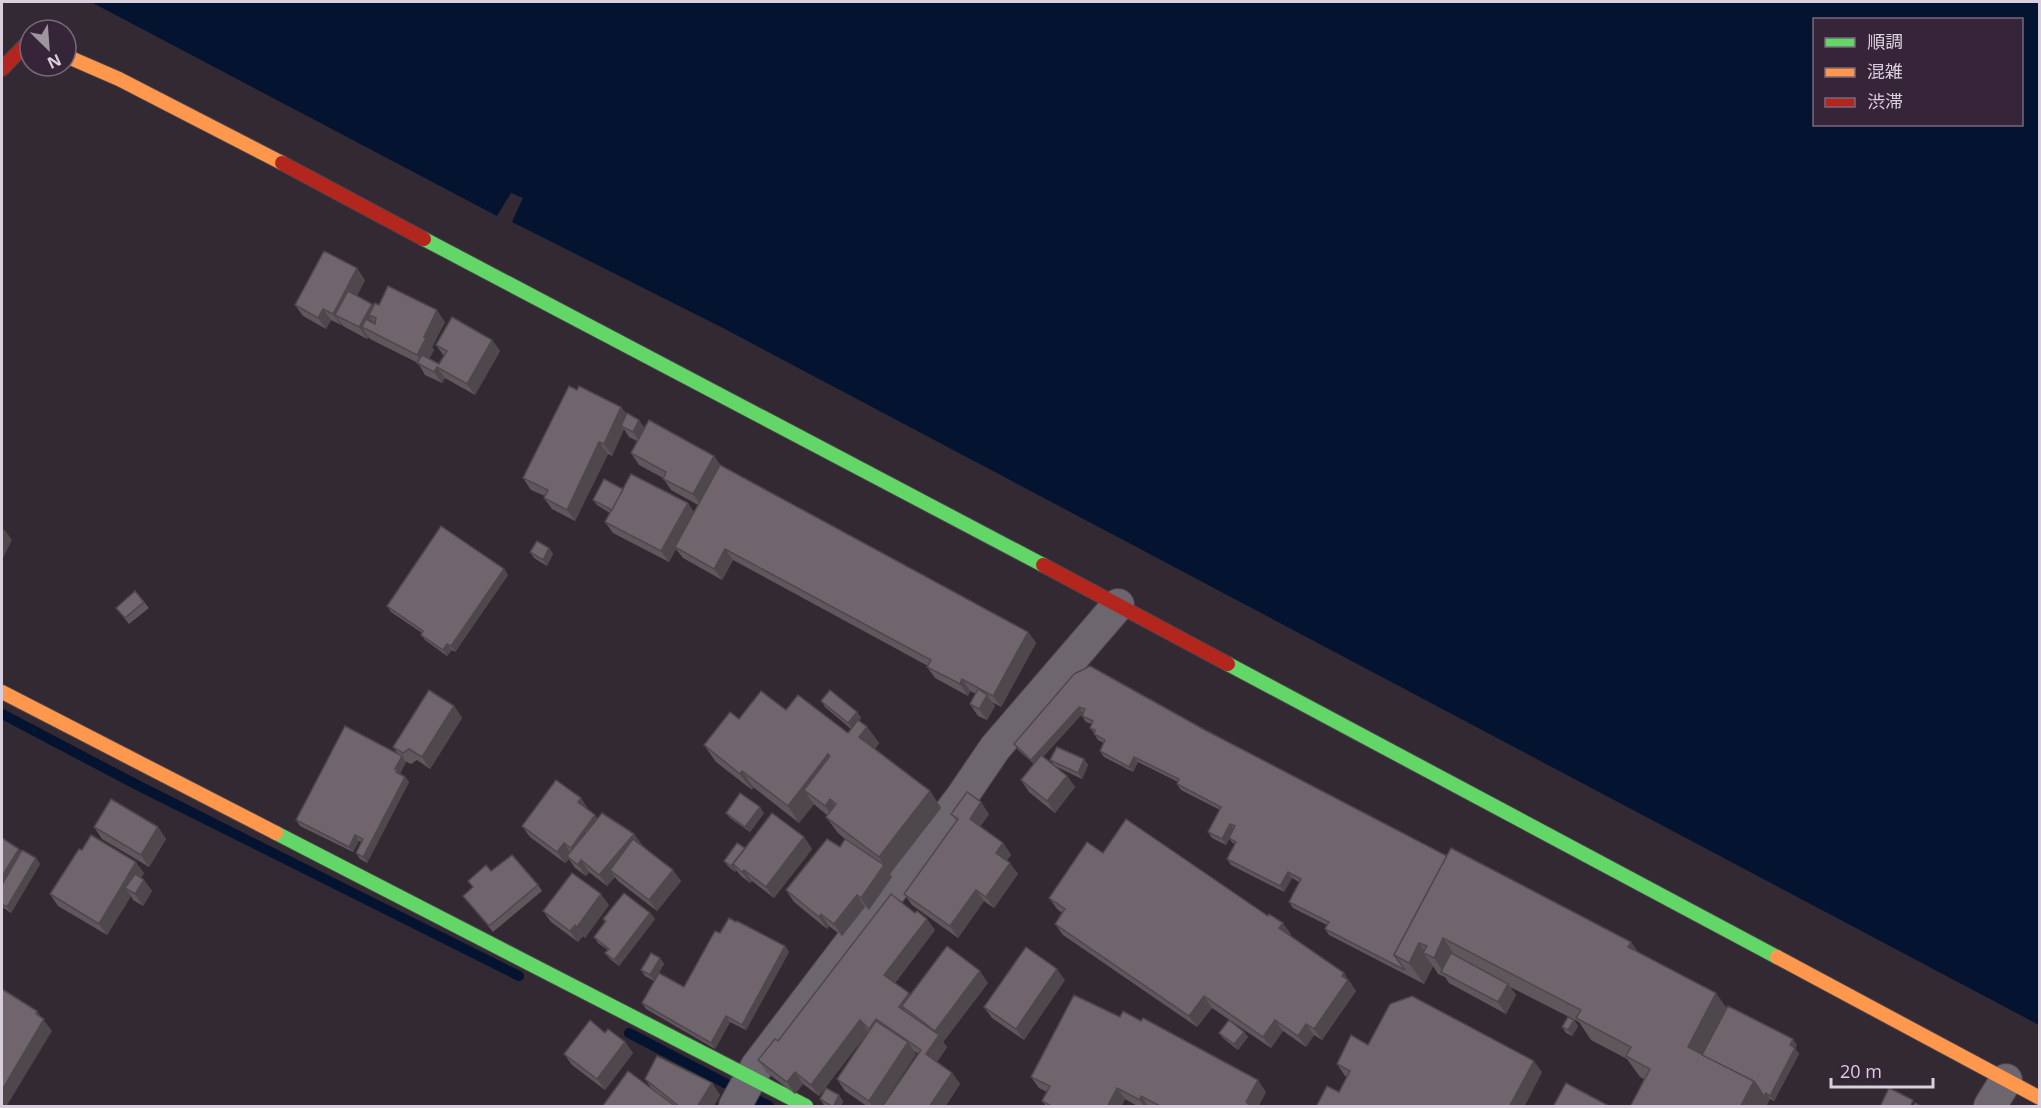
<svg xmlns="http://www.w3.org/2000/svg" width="2041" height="1108" viewBox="0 0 2041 1108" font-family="'Open Sans','Noto Sans JP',sans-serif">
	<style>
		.water { fill: #04132f; fill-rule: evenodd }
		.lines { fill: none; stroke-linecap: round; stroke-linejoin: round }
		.stream { stroke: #04132f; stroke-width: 10 }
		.street-casing { stroke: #4c444d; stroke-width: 34 }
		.fast-casing { stroke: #4c444d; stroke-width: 16 }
		.slow-casing { stroke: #4c444d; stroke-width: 16 }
		.jam-casing { stroke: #4c444d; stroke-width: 16 }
		.street { stroke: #6e666e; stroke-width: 32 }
		.fast { stroke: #63d668; stroke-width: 14 }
		.slow { stroke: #ff974d; stroke-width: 14 }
		.jam { stroke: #b3261e; stroke-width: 14 }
		.wall { fill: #60575d }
		.shaded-wall { fill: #4e474c }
		.building { fill: #70656c; stroke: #4e474c; stroke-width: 1.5 }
	</style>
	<rect width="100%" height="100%" fill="#322933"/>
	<path class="water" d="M91,2H2039V1025L721,327L512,222L523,198L511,193L497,216ZM1814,20H2022V124H1814Z"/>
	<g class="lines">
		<g class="stream">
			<path d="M2,714L143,788L519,976"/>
			<path d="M629,1033L769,1106"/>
		</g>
		<g class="street-casing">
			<g id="street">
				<path d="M735,1106L757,1066L961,798L995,748L1118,605"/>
				<path d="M1990,1106L2006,1080"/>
			</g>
		</g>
		<g class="fast-casing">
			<g id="fast">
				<path d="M424,239L1043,565"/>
				<path d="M1228,664L1777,957"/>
				<path d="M276,833L806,1106"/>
			</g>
		</g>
		<g class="slow-casing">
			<g id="slow">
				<path d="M66,56L119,79L282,163"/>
				<path d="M2,692L276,833"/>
				<path d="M1777,957L2040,1098"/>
			</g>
		</g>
		<g class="jam-casing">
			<g id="jam">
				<path d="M2,69L30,40"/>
				<path d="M282,163L424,239"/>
				<path d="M1043,565L1228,664"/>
			</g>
		</g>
		<use href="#street" class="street"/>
		<use href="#fast" class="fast"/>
		<use href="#slow" class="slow"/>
		<use href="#jam" class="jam"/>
	</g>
	<g class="wall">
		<path d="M365,280L357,296L373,305H379L445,322L432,347L434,350L429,359L439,364L444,356L436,345L492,340L500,351L475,395L445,378L442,383L425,375L418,363L370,339L368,337L367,339L343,326L342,324L341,325L331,320L326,329L303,316L295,305Z"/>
		<path d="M577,390L621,407L627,415L644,427L714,456L720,465L1028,632L1036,643L1001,707L992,702L995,706L987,720L978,716L970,704L976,694L970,691L968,696L935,678L927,667L928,666L733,560L722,580L683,558L676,549L669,562L613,533L605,522L610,513L597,505L593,500L623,489L694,512L698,505L671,490L663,478L639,465L631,453L637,441L629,437L624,429L612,456L608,454L575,521L552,509L544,498L545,496L531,490L523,478Z"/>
		<path d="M549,548L553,554L547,566L534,558L530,552Z"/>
		<path d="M504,569L508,575L455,652L452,650L447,656L425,640L421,635L422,633L391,612L387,606Z"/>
		<path d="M144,602L149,608L129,624L116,608Z"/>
		<path d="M1074,674L1205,730L1447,856L1631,942L1638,952L1727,1008L1797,1045L1795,1048L1799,1054L1774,1101L1770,1099L1766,1107H1630L1644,1079L1640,1077L1627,1059L1591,1040L1579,1022L1510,987L1516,995L1506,1014L1449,983L1445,977L1438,974L1433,966L1424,984L1329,935L1325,929L1327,925L1293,908L1289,902L1299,882L1292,878L1284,892L1231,865L1227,859L1235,844L1233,843L1229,839L1226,845L1212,838L1208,832L1220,810L1181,790L1177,784L1178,782L1138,762L1133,772L1104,757L1100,751L1104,743L1098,740L1094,734V733L1090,728L1092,724L1086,722L1082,716L1083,713L1043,757L1054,765L1050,760L1084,759L1088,765L1082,779L1055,766L1067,776L1075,787L1055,813L1029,792L1021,780L1034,764L1018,750L1014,744Z"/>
		<path d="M821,701L857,712L861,718L859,720L867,727L879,743L875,749L930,791L941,808L890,873L892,877L869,910L865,907L842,936L829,926L827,929L794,902L786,890L840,847L845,839L838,833L826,817L827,815L816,806L814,804L799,823L753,787L752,790L716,762L704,745L786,710L848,733L851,729L825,707Z"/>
		<path d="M454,706L462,718L430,769L417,760L411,764L405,761L406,762L400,773L405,777L409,782L367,863L360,859L356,853L362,842L359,841L353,852L300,826L296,820L398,754L393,747Z"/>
		<path d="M726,813H764L750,832L730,818Z"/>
		<path d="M951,814H989L980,827L1003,843L1011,855L1007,860L1018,874L994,908L984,901L958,938L912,905L904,894L956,821Z"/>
		<path d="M597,818L634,834L642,845L681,881L657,911L618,881L615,877L607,886L589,872L586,876L575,868L569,859L565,863L530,837L522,826Z"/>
		<path d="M94,827H158L166,839L149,867L102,839Z"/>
		<path d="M804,837L812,849L774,898L752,881L750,883L741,876L736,870L735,872L728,866L724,861L745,849Z"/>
		<path d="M2,838L19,849L21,852L36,858L40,864L11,913L2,907Z"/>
		<path d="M1103,853L1291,934L1290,935L1352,984L1351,985L1356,991L1322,1040L1314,1035L1306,1047L1283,1031L1271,1048L1212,1008L1197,1027L1063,935L1055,924L1062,913L1057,909L1049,898Z"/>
		<path d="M491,871L538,885L542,891L493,932L463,896Z"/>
		<path d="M144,873L141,878L144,880L152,891L143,906L133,900L131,896L107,935L58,906L50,894Z"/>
		<path d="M609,905L585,938L583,936L578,942L551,922L543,911Z"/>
		<path d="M650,913L655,919L619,966L610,959L605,953L608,950L598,943L594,937L605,922L603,919Z"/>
		<path d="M935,930L895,983L910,995L988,983L943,1042L947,1047L937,1062L952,1073L960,1084L945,1107H882L919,1054L914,1051L916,1054L881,1107H868L845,1091L837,1079L869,1032H868L819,1096L803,1084L795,1094L766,1072L758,1060L778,1041Z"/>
		<path d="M785,946L789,952L746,1030L730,1022L715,1049L646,1009L642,1003Z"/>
		<path d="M660,958L664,964L654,981L645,976L641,970Z"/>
		<path d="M1065,980L1024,1040L992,1018L984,1007Z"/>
		<path d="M1574,1020L1578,1026L1572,1036L1566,1033L1562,1027Z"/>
		<path d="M1244,1032L1248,1037L1238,1050L1223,1038L1219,1033Z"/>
		<path d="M605,1033L625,1042L633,1053L605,1090L572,1065L564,1054Z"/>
		<path d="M1368,1045L1542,1072L1524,1107H1316L1339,1092L1347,1077L1345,1076L1337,1064Z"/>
		<path d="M1031,1077L1266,1092L1258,1107H1139L1125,1099L1121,1107H1047L1042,1101L1047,1092L1039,1088Z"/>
		<path d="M645,1079L712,1083L720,1095L713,1107H602L652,1089Z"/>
		<path d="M820,1099L843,1101L841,1107H826L824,1105Z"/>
	</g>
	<g class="shaded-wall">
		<path d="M357,268L365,280L344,320L335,315L342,324L341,325L333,314Z"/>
		<path d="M372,304L380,315L376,318L369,315L375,324L362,327L368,337L367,339L359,327Z"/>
		<path d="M323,309L331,320L326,329L318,318Z"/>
		<path d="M437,310L445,322L432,347L434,350L425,367L417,355L424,337Z"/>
		<path d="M492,340L500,351L475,395L467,384Z"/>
		<path d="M437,367L445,378L442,383L434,372Z"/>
		<path d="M621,407L629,418L621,426L624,429L612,456L604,444Z"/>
		<path d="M639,420L647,431L641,443L633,432Z"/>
		<path d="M599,442L608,454L575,521L567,510Z"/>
		<path d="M714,456L722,467L701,506L693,494Z"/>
		<path d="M688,503L696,515L675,547L676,549L669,562L661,551Z"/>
		<path d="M4,529L12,540L2,560V533Z"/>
		<path d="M549,548L553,554L547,566L543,560Z"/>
		<path d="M725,549L733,560L722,580L714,569Z"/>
		<path d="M504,569L508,575L455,652L451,646Z"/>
		<path d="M1028,632L1036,643L1001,707L993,696Z"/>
		<path d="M447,644L452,650L447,656L443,650Z"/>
		<path d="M962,679L970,691L968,696L960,684Z"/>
		<path d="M987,695L995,706L987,720L979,709Z"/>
		<path d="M454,706L462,718L430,769L422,757Z"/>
		<path d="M1079,707L1083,713L1035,765L1031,760Z"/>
		<path d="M857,712L861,718L852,729L848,723Z"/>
		<path d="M867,727L879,743L871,754L859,737Z"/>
		<path d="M828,754L839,770L804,790L814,804L799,823L788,806Z"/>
		<path d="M402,756L406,762L400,773L402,775L400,778L395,769Z"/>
		<path d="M1134,757L1138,762L1133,772L1129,767Z"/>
		<path d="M1084,759L1088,765L1082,779L1078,773Z"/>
		<path d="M742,771L753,787L752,790L740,774Z"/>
		<path d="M1067,776L1075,787L1055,813L1047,801Z"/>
		<path d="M405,777L409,782L367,863L363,857Z"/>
		<path d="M930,791L941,808L890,874L879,857Z"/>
		<path d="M581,798L589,810L578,802Z"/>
		<path d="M830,799L842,816L837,822L825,806Z"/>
		<path d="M981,802L989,814L978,830L970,819Z"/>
		<path d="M760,807L764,813L750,832L745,827Z"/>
		<path d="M595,815L603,827L579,860L571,848Z"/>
		<path d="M1230,824L1234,830L1226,845L1222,839Z"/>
		<path d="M158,827L166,839L149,867L141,855Z"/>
		<path d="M634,834L642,845L610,870L615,877L607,886L599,875Z"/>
		<path d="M355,835L359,841L353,852L349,847Z"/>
		<path d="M804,837L812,849L774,898L766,887Z"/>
		<path d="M564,843L572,855L567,856L569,859L565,863L557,852Z"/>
		<path d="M1003,843L1011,855L1004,864L996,853Z"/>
		<path d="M745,848L733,864L736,870L735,872L731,866Z"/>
		<path d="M19,849L23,854L2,889V876Z"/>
		<path d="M36,858L40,864L11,913L7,907Z"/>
		<path d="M581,860L589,872L586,876L578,865Z"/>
		<path d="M136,862L144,873L132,893L125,888L131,896L107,935L99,924Z"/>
		<path d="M1010,863L1018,874L994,908L986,897Z"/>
		<path d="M884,865L892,877L869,910L861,898Z"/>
		<path d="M673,870L681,881L657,911L649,900Z"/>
		<path d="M744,870L752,881L750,883L742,872Z"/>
		<path d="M1288,872L1292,878L1284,892L1280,886Z"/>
		<path d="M144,880L152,891L143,906L135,894Z"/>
		<path d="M976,890L984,901L958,938L950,926Z"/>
		<path d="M601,894L609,905L585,938L577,927Z"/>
		<path d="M857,895L865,907L842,936L834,924Z"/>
		<path d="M650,913L655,919L619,966L614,960Z"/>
		<path d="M821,914L829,926L827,929L819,917Z"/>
		<path d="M927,919L935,930L892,986L884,975Z"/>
		<path d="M1283,923L1291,934L1287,939L1279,928Z"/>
		<path d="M575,925L583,936L578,942L570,931Z"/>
		<path d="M1443,938L1458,960L1444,973L1434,958Z"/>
		<path d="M1631,942L1645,963L1628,947Z"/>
		<path d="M1419,943L1428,955L1423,953L1433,966L1424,984L1409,963Z"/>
		<path d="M785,946L789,952L746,1030L742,1025Z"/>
		<path d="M660,958L664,964L654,981L650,975Z"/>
		<path d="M1057,969L1065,980L1024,1040L1016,1029Z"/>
		<path d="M980,971L988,983L943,1042L947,1047L934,1066L926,1054L938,1036L935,1031Z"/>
		<path d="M1344,973L1356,991L1322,1040L1314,1029Z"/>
		<path d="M1508,984L1516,995L1506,1014L1498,1002Z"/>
		<path d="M909,993L917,1005L902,1006L909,1016L899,1007Z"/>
		<path d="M1716,993L1731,1014L1704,1065L1688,1047Z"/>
		<path d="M1204,996L1212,1008L1197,1027L1189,1016Z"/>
		<path d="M37,1011L52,1031L6,1107H2V1090Z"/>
		<path d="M726,1016L730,1022L715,1049L711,1043Z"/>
		<path d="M860,1020L868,1032L819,1096L811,1085Z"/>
		<path d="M1275,1020L1283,1031L1271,1048L1263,1037Z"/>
		<path d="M1574,1020L1578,1026L1572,1036L1568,1030Z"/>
		<path d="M1306,1024L1314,1035L1306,1047L1298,1036Z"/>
		<path d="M1244,1032L1248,1037L1238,1050L1234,1044Z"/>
		<path d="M1793,1039L1797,1045L1795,1048L1799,1054L1774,1101L1770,1096L1790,1045Z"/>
		<path d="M625,1042L633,1053L605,1090L597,1079Z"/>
		<path d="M908,1042L916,1054L881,1107H873L869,1101Z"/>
		<path d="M1534,1061L1542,1072L1524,1107H1509Z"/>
		<path d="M795,1072L803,1084L795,1094L787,1082Z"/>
		<path d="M952,1073L960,1084L945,1107H929Z"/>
		<path d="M1258,1080L1266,1092L1258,1107H1249L1246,1102Z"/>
		<path d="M1754,1081L1768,1102L1766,1107H1740Z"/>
		<path d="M712,1083L720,1095L713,1107H697Z"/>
		<path d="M1117,1088L1125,1099L1121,1107H1107Z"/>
		<path d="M1766,1093L1770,1099L1768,1102L1764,1096Z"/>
		<path d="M839,1095L843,1101L841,1107H833Z"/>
		<path d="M1141,1096L1149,1107H1144L1140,1100Z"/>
	</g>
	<g class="building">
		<path d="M324,251L357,268L333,314L323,309L318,318L295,305Z"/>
		<path d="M388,286L437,310L424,337L426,338L417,355L362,327L366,319L375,324L376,318L369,315L375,303L379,305Z"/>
		<path d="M348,291L372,304L359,327L335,315Z"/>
		<path d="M452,317L492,340L467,384L437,367L434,372L417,363L422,355L439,364L447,351L436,345Z"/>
		<path d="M569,386L577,390L579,386L621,407L604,444L599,442L567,510L544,498L548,490L523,478Z"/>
		<path d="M627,413L639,420L633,432L621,426Z"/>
		<path d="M649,420L714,456L693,494L663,479L666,472L631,453Z"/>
		<path d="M720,465L1028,632L993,696L962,679L960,684L927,667L931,660L725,549L714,569L675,547Z"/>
		<path d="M631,474L688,503L661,551L605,522Z"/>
		<path d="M604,479L623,489L612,510L593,500Z"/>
		<path d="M441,526L504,569L451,646L447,644L443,650L421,635L423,631L387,606Z"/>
		<path d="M537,541L549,548L543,560L530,552Z"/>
		<path d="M135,591L144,602L125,618L116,608Z"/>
		<path d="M1090,666L1205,730L1447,856L1394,955L1405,970L1325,929L1329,922L1289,902L1301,879L1288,872L1280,886L1227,859L1236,842L1229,838L1235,826L1230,824L1222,839L1208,832L1221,807L1177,784L1179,779L1134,757L1129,767L1100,751L1105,740L1094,734L1095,730L1090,728L1093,721L1082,716L1085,709L1079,707L1031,760L1014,744L1074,674Z"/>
		<path d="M978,689L987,695L979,709L970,704Z"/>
		<path d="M429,690L454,706L422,757L409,749L403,753L393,747Z"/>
		<path d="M830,690L857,712L848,723L821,701Z"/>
		<path d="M761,691L786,710L798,695L848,733L858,720L867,727L859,737L930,791L879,857L826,817L836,804L830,799L825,806L804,790L830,756L828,754L788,806L742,771L740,774L704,745L730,712L739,719Z"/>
		<path d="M345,726L402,756L395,769H398L396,772L405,777L363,857L356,853L363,839L355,835L349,847L296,820Z"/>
		<path d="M1057,747L1084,759L1078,773L1050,760Z"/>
		<path d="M1041,755L1067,776L1047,801L1021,780Z"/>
		<path d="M556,780L581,798L578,802L595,815L571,848L564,843L557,852L522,826Z"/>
		<path d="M967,792L981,802L970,819L1003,843L996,853L1010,863L986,897L976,890L950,926L904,894L958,819L951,814Z"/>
		<path d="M740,793L760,807L745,827L726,813Z"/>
		<path d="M111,799L158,827L141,855L94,827Z"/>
		<path d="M602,813L634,834L599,875L581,860L578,865L567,856Z"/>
		<path d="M772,813L804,837L766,887L744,870L742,872L733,864Z"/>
		<path d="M1126,819L1268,916L1269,914L1283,923L1279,928L1344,973L1342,976L1348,980L1314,1029L1306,1024L1298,1036L1275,1020L1263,1037L1204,996L1189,1016L1055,924L1065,909L1049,898L1087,842L1103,853Z"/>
		<path d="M91,835L136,862L99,924L50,894L79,849L82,850Z"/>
		<path d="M2,838L19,849L2,876Z"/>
		<path d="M633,839L673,870L649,900L610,870Z"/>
		<path d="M827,839L840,847L845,839L884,865L861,898L857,895L834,924L821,914L819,917L786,890Z"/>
		<path d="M737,843L745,848L731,866L724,861Z"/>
		<path d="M1451,848L1631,942L1628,947L1716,993L1688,1047L1754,1081L1740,1107H1630L1650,1069L1626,1056L1631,1047L1576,1018L1581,1010L1443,938L1434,958L1423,953L1427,946L1419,943L1409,963L1394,955Z"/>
		<path d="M22,850L36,858L7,907L2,904V885Z"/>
		<path d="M512,855L538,885L489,926L463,896L473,887L468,881L486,865L491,871Z"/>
		<path d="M572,873L601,894L577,927L575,925L570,931L543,911Z"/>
		<path d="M135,874L144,880L135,894L125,888Z"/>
		<path d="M624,893L650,913L614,960L605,953L609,949L594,937L606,921L603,919Z"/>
		<path d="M891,894L915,913L917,911L927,919L884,975L909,993L899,1007L939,1035L926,1054L952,1073L929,1107H882L921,1050L876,1019L869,1029L860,1020L811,1085L795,1072L787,1082L758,1060L775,1039L778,1041Z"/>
		<path d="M729,918L736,922L737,921L785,946L742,1025L726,1016L711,1043L642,1003L659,973L684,987L715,931L720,933Z"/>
		<path d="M947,946L980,971L935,1031L902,1006Z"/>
		<path d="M1026,947L1057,969L1016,1029L984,1007Z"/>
		<path d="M651,953L660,958L650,975L641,970Z"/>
		<path d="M1451,953L1508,984L1498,1002L1441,972Z"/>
		<path d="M2,989L37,1011L36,1014L44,1019L2,1090Z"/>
		<path d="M1074,995L1120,1017L1123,1011L1141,1021L1143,1018L1258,1080L1246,1102L1252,1107H1162L1141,1096L1140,1100L1117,1088L1107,1107H1053L1042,1101L1050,1086L1031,1077Z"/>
		<path d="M1412,996L1534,1061L1509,1107H1316L1327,1086L1339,1092L1350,1071L1337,1064L1351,1035L1368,1045L1390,1004Z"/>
		<path d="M1728,1006L1793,1039L1790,1045L1795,1048L1770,1096L1766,1093L1764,1096L1754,1081L1702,1055Z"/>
		<path d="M1568,1017L1574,1020L1568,1030L1562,1027Z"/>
		<path d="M590,1020L605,1033L608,1029L625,1042L597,1079L564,1054Z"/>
		<path d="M1229,1020L1244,1032L1234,1044L1219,1033Z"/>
		<path d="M876,1021L908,1042L869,1101L837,1079Z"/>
		<path d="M657,1056L712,1083L697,1107H680L645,1079Z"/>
		<path d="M628,1071L676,1107H602Z"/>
		<path d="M1566,1083L1609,1106V1107H1553Z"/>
		<path d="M826,1088L839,1095L833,1107L820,1099Z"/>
		<path d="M1889,1088L1913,1100L1910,1107H1880Z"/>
		<path d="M1915,1103L1922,1107H1913Z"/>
	</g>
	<rect width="2041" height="1108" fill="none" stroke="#dacfdc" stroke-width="6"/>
	<rect x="1813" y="18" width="210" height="108" fill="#362438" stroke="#78687a" stroke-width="1.5"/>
	<rect x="1825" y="38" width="30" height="9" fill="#63d668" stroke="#78687a" stroke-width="1.5"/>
	<text x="1867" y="48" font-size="18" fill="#dacfdc">順調</text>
	<rect x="1825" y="68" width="30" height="9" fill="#ff974d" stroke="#78687a" stroke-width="1.5"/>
	<text x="1867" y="78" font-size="18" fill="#dacfdc">混雑</text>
	<rect x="1825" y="98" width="30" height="9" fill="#b3261e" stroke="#78687a" stroke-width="1.5"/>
	<text x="1867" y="108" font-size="18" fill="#dacfdc">渋滞</text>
	<g transform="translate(48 48) rotate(155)"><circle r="28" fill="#362438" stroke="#78687a" stroke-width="1.5"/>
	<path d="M0-4.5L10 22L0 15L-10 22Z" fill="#9f95a1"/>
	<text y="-9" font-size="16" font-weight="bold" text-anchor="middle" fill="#dacfdc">N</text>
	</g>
	<path d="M1831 1078v9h102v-9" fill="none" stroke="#dacfdc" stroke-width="3"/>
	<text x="1840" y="1078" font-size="18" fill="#dacfdc" stroke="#362438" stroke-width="4.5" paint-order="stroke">20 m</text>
</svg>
